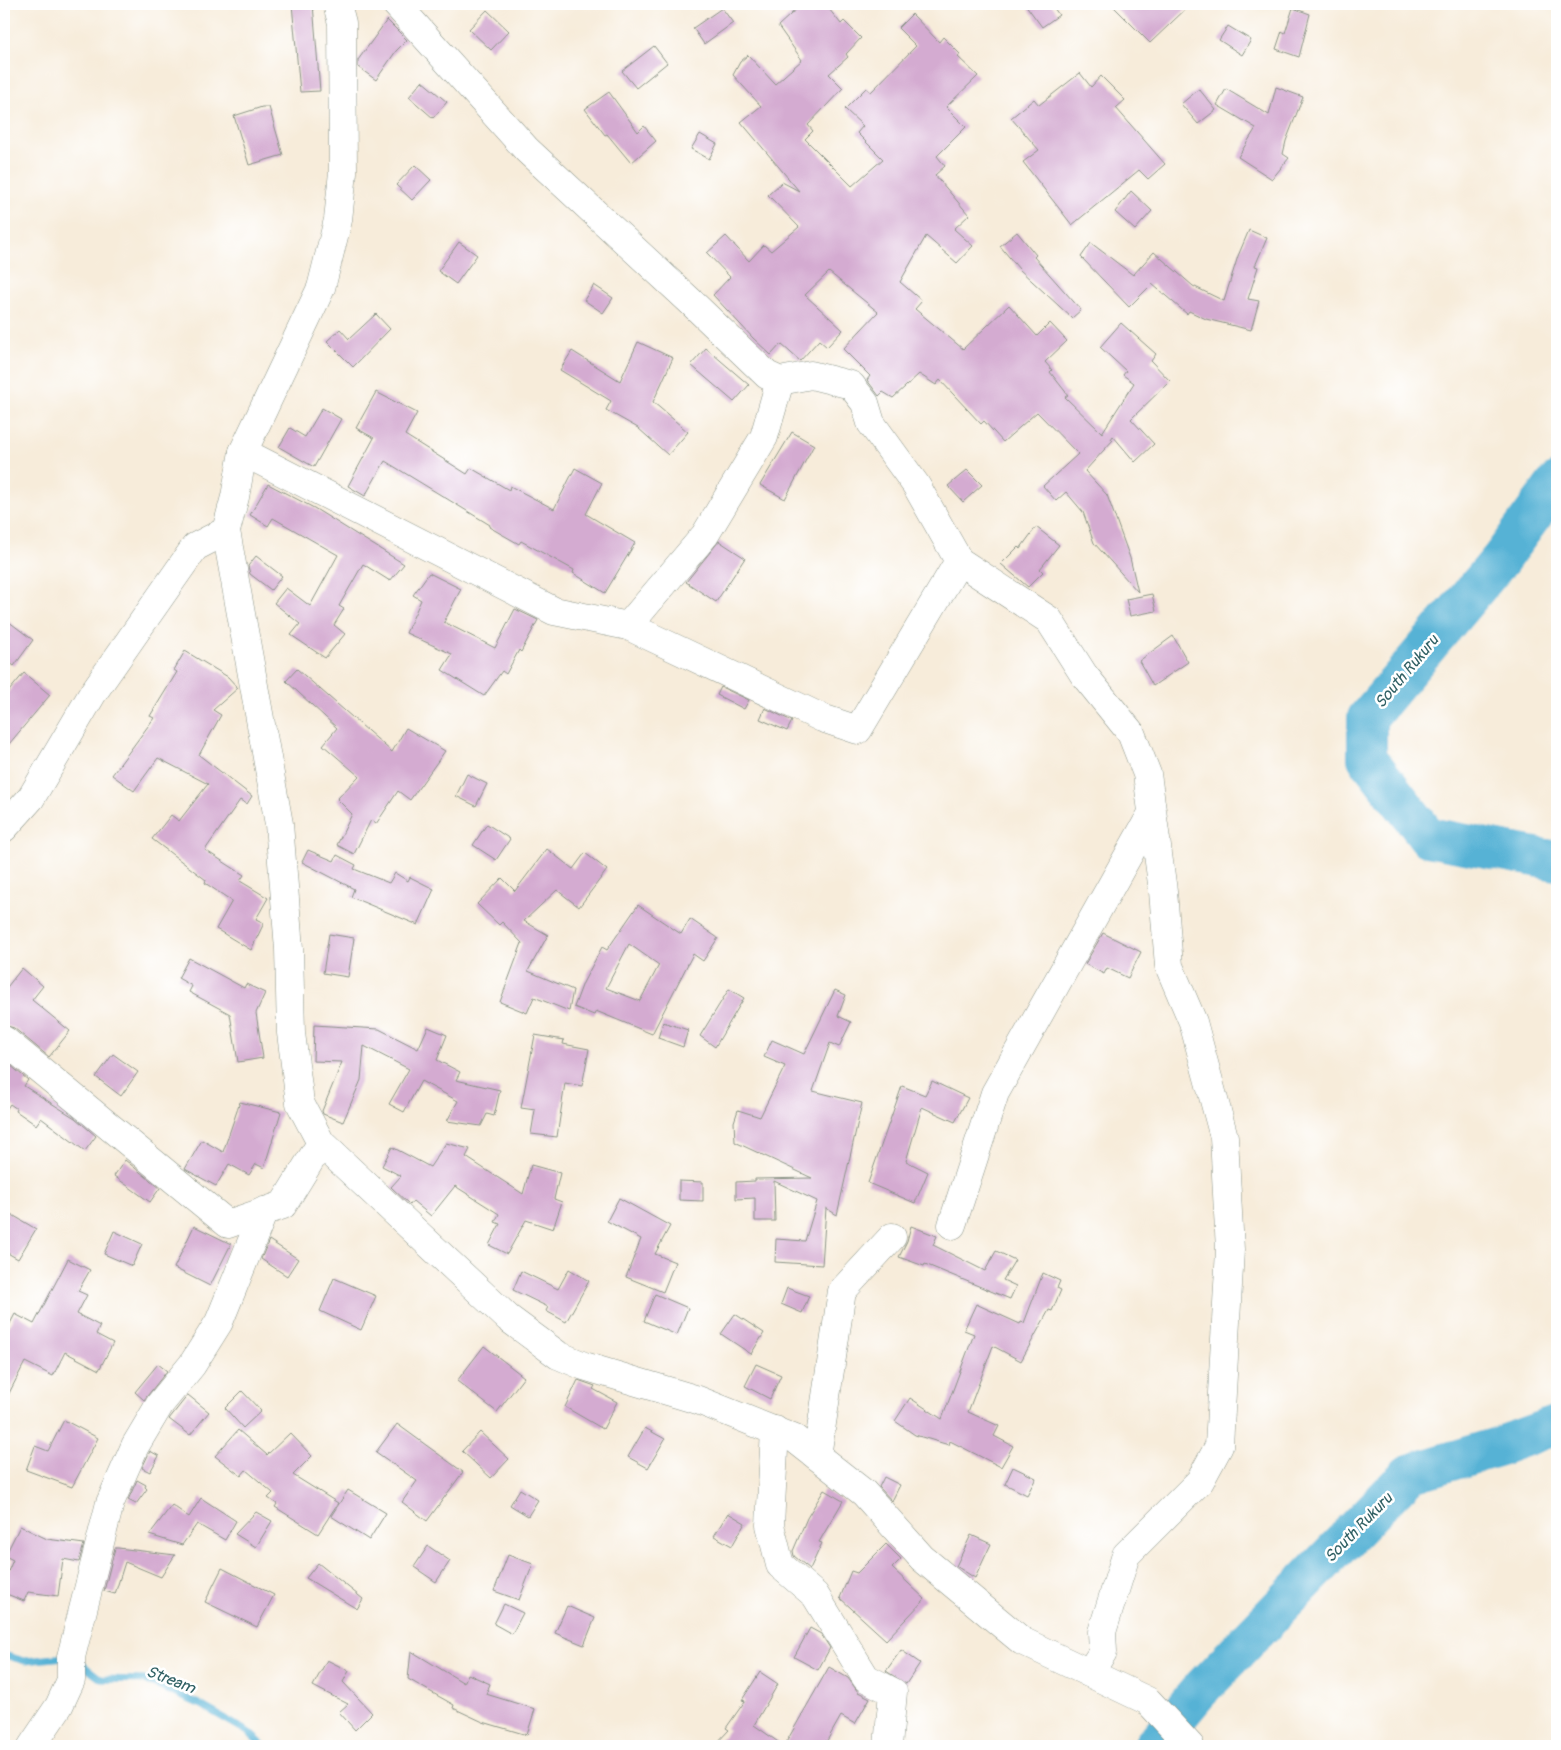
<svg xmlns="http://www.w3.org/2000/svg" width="1561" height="1750" viewBox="0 0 1561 1750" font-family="Pangolin,sans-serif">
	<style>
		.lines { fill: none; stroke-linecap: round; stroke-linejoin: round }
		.stream { stroke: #57b2d5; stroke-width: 7 }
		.river { stroke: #57b2d5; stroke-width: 40 }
		.building { fill: #d4abd1; fill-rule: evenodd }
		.minor-casing { stroke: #8b9487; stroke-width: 29 }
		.minor { stroke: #fff; stroke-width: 28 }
		.labels { text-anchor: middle; stroke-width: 5; stroke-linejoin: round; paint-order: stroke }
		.water-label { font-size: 16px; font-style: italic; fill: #306064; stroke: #fff }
	</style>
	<rect width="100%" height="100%" fill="#fff"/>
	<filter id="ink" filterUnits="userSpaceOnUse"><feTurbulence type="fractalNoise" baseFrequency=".02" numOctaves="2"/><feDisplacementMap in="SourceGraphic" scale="10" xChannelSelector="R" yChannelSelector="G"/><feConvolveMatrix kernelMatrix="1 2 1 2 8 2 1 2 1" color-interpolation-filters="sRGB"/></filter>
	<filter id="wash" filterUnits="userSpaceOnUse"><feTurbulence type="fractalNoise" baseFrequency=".0096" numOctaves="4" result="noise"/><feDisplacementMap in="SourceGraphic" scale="20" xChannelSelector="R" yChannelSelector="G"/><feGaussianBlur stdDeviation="1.12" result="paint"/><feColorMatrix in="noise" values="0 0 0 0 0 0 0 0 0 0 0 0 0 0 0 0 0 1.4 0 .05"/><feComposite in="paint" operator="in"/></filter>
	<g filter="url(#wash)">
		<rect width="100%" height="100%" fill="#f7ecda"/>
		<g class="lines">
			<g class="stream">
				<path d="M4,1655L25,1661L65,1657"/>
				<path d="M79,1662L101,1679L144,1680L199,1704L248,1732L264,1746"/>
			</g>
			<g class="river">
				<path d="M1557,482L1500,560L1367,718V758L1428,837L1557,861"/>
				<path d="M1153,1746L1199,1691L1409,1474L1497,1447L1557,1425"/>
			</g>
		</g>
		<g id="blocks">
			<g class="building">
				<path d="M292,4H313L320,91L300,92Z"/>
				<path d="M802,4H825L841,24L844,21L861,38L846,54L848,57L829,74L843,88L808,125L813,131L805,139L852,186L883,159L857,133L863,126L845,109L866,88L871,92L916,46L898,28L912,14L939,42L943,37L960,54L958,57L978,76L946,107L966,127L937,156L945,166L935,175L969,215L954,229L973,246L957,263L926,236L900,282L922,301L915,309L963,349L1009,305L1037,336L1050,323L1067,341L1045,362L1052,370L1050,372L1068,395L1065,397L1102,433L1134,383L1123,375L1126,371L1100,347L1121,323L1156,354L1151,361L1170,381L1131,419L1154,444L1135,462L1113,436L1111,439L1113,440L1085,471L1107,495L1130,558L1138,592L1094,543L1083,512L1066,492L1056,501L1043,486L1078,454L1037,412L1003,442L984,421L981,424L940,380L936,385L919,374L893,398L883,392L879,396L867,380L870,376L843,349L878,312L829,272L805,295L843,330L827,347L819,340L800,361L781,344L771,355L753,338L713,295L730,277L707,253L726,236L749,261L764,245L771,251L799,227L768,195L782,182L799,191L741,122L761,106L733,75L740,62L748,55L775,84L802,60L778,26Z"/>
				<path d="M1025,4H1051L1059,15L1042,27Z"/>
				<path d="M1111,4H1191L1150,43Z"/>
				<path d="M722,8L733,23L704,44L693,28Z"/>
				<path d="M1293,8L1310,14L1299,57L1276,49L1282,31L1285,33Z"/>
				<path d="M487,10L509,31L491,50L469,29Z"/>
				<path d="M387,20L407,40L396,51L376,80L358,67V60Z"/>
				<path d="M1228,26L1251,40L1242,55L1219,40Z"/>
				<path d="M654,46L667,63L636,88L622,71Z"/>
				<path d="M1080,73L1091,87L1101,76L1125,100L1116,108L1165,164L1148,179L1139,170L1072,225L1023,162L1039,150L1011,118L1034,99L1039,105Z"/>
				<path d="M422,81L447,102L433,118L409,97Z"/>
				<path d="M1276,87L1303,97L1286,141L1283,154L1289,158L1272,179L1238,157L1256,128L1217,105L1226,89L1269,115Z"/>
				<path d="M1199,89L1216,110L1198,124L1181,104Z"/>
				<path d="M609,92L638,132L644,126L656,141L631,163L607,134L605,135L585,109Z"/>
				<path d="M262,107H269L283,155L249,165L234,116Z"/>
				<path d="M700,134L717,144L709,159L691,149Z"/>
				<path d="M415,165L431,180L412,200L396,185Z"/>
				<path d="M1131,191L1152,211L1135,230L1115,212Z"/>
				<path d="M1249,230L1267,238L1255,266L1258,267L1248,299L1259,301L1251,330L1206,319L1189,311L1187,314L1152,284L1129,307L1081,257L1091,243L1133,275L1154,252L1193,286L1224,301L1238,256Z"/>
				<path d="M1017,232L1036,255L1034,257L1081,310L1072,318L1019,269L1000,246Z"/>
				<path d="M459,242L477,255L456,284L438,271Z"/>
				<path d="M594,285L613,298L603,313L584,300Z"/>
				<path d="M376,314L390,329L353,367L327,341L340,329L349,339Z"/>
				<path d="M638,342L673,358L653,402L688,432L668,455L638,428L606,410L611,401L560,370L572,351L620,381Z"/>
				<path d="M706,348L749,385L734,402L691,365Z"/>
				<path d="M376,392L417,413L405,435L467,474L471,468L509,490L510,486L554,509L575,468L602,483L586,514L635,543L605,593L573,573L574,570L521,541L519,544L489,527L490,525L385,461L365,496L348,486L374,438L356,428Z"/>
				<path d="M322,408L341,419L314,467L279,447L290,428L305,437Z"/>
				<path d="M792,432L814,445L785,499L760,485Z"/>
				<path d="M967,470L982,485L963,502L948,486Z"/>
				<path d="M268,484L314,508L404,564L390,581L363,564L339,606L344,609L334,625L345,634L325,658L291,635L300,624L274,603L286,588L310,606L338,555L273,518L268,526L250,515Z"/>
				<path d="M1036,527L1059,545L1040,569L1043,572L1028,587L1001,564L1018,547L1020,549Z"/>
				<path d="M719,541L745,558L716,602L686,582Z"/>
				<path d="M256,556L282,576L271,590L250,574L248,566Z"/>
				<path d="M429,573L461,589L444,622L495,648L515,609L538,620L521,652L519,650L506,674L502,671L484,696L442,670L452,654L406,633L421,600L413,595Z"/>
				<path d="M1152,594L1156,611L1130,616L1126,599Z"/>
				<path d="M4,618L33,640L14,666L4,658Z"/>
				<path d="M1173,636L1188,662L1153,686L1139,661Z"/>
				<path d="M185,651L228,677L238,688L213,710L221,715L199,755L252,796L247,804L240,800L205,850L244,875L240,881L268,898L256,919L264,923L251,950L216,929L232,901L205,883L206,880L152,839L171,815L179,821L208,784L158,758L134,791L112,775L154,718L150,716L177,672L174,670Z"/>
				<path d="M297,669L392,752L406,728L445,751L410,800L398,791L376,824L371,820L354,854L337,845L352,814L337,799L359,776L323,745L337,728L286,681Z"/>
				<path d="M24,673L50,695L4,750V697Z"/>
				<path d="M721,687L749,700L744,709L717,695Z"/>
				<path d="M765,708L792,721L787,731L760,719Z"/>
				<path d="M467,774L487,784L476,806L456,796Z"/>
				<path d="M487,824L510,839L496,860L473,845Z"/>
				<path d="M547,849L573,869L585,853L607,870L579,907L557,890L524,921L548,935L528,971L573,990L569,1011L534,997L527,1013L500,1002L522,943L502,922L499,925L477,904L502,878L515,891Z"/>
				<path d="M308,850L334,861L337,855L356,865L354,869L389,883L395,873L408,881L410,877L434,889L418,925L351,897L354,889L302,862Z"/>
				<path d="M638,905L681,934L690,919L718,938L703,961L693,954L652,1034L596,1011L594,1015L574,1007L583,983L602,947L607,950ZM629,944L659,965L640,1001L606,988Z"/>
				<path d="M1103,933L1141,952L1128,978L1107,968L1104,974L1085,964Z"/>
				<path d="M329,934L354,938L348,977L323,973Z"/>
				<path d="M189,958L244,988L246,984L265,993L256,1013L263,1058L238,1062L230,1014L189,992L192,986L178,978Z"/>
				<path d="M22,968L43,986L32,1000L70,1031L49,1057L14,1028L4,1025V991Z"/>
				<path d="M729,989L744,998L715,1047L700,1036Z"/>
				<path d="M835,990L846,995L838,1016L851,1022L839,1047L830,1043L813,1091L862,1103L837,1215L826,1208L822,1265L775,1262L776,1239L805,1241L817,1201L774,1181L775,1221H755V1198L736,1199V1182L755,1181V1179L812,1178L735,1142L734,1122L738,1110L760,1117L785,1066L764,1057L772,1040L804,1054Z"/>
				<path d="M663,1022L688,1030L683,1047L658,1038Z"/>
				<path d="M314,1025L379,1029L418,1049L428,1027L447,1035L437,1060L460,1072L456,1080L500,1090L494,1116L487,1114L481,1126L447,1121L458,1101L421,1081L404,1112L389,1104L409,1069L364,1046L361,1080L343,1122L323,1114L322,1111L342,1062L313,1061Z"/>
				<path d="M535,1035L564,1040L563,1044L589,1049L582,1086L565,1083L557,1137L531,1134L535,1110L521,1108Z"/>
				<path d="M113,1054L138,1072L121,1096L96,1077Z"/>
				<path d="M4,1060L28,1080L24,1086L75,1118L96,1136L85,1151L41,1118L36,1125L16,1111L17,1109L10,1104L4,1113Z"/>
				<path d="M932,1081L968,1098L955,1122L922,1107L906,1161L928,1172L915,1203L868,1183L902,1086L925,1095Z"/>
				<path d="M240,1102L281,1112L264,1168L256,1164L249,1175L229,1164L216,1186L185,1169L202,1140L223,1152Z"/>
				<path d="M446,1143L470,1149L466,1157L523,1194L531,1165L560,1173L554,1199L562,1202L553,1229L526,1220L507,1254L489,1245L500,1224L495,1222L499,1214L455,1186L431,1216L413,1201L410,1205L391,1187L401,1176L382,1166L392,1147L430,1167Z"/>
				<path d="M125,1160L160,1188L150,1202L114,1176Z"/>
				<path d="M679,1181L703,1182V1201L679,1200Z"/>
				<path d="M619,1198L670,1226L655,1254L675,1262L663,1292L626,1277L641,1239L607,1221Z"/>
				<path d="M4,1210L36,1229L18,1259L4,1251Z"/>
				<path d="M194,1226L231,1244L210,1286L174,1268Z"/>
				<path d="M911,1226L937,1236L933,1245L985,1271L996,1251L1015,1260L1003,1280L1016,1286L1010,1299L925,1264L924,1266L899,1257L907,1241Z"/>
				<path d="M114,1231L142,1244L132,1266L104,1254Z"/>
				<path d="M269,1240L298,1259L287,1276L261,1259Z"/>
				<path d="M68,1259L90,1270L78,1291L87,1295L77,1314L100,1326L96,1334L113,1343L99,1370L65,1352L53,1376L25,1362L4,1403V1335L15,1314L34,1324Z"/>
				<path d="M569,1269L589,1281L566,1322L546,1311L548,1307L513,1290L521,1271L558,1289Z"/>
				<path d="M1043,1273L1060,1281L1057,1288L1061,1290L1052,1311L1049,1310L1021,1361L993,1346L968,1412L999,1426L994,1436L1013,1446L1001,1467L950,1441L949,1445L915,1435L895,1421L910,1398L942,1419L974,1334L964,1330L976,1304L1020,1324L1021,1322L1024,1323Z"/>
				<path d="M334,1278L376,1296L361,1330L320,1311Z"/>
				<path d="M787,1288L809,1296L802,1313L781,1304Z"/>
				<path d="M655,1294L688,1308L677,1335L644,1321Z"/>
				<path d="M735,1314L764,1333L751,1354L721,1334Z"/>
				<path d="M484,1346L524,1377L497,1412L457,1381Z"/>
				<path d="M158,1364L167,1371L144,1400L135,1392Z"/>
				<path d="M756,1364L781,1375L770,1399L745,1386Z"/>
				<path d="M578,1380L595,1386L593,1389L617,1402L603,1429L565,1407Z"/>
				<path d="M242,1391L261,1411L243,1428L225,1408Z"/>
				<path d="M188,1395L209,1412L190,1435L169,1419Z"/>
				<path d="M64,1420L98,1438L72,1487L26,1470L35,1446L48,1451Z"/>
				<path d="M397,1424L463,1472L427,1521L402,1502L417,1481L376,1452Z"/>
				<path d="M645,1428L665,1439L648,1468L628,1457Z"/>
				<path d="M238,1430L267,1455L290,1433L312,1456L293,1475L338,1503L318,1534L275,1507L277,1504L268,1498L273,1493L246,1470L241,1476L215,1456Z"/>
				<path d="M480,1432L509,1459L491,1478L462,1451Z"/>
				<path d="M150,1451L159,1456L150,1472L142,1468Z"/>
				<path d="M1013,1467L1036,1478L1027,1495L1005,1484Z"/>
				<path d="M884,1477L900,1485L892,1501L879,1487Z"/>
				<path d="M137,1480L146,1485L145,1487L147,1489L136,1504L128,1500Z"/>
				<path d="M520,1489L538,1500L528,1516L510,1505Z"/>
				<path d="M348,1490L386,1513L369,1540L331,1516Z"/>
				<path d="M824,1490L843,1501L819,1542L822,1543L810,1569L794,1556L793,1551L807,1518Z"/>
				<path d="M201,1498L236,1521L225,1540L197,1524L182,1545L149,1535L172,1505L189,1517Z"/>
				<path d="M256,1512L272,1521L256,1547L235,1534Z"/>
				<path d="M728,1513L745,1523L732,1546L714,1536Z"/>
				<path d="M20,1526L47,1539L84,1544L79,1562L63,1559L58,1596L28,1592L24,1601L4,1593V1581L13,1560L5,1556Z"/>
				<path d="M971,1535L991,1544L975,1578L956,1566Z"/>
				<path d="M886,1544L901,1559L892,1568L925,1599L886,1640L840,1598L851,1571L857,1573Z"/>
				<path d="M428,1546L450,1561L436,1582L414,1567Z"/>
				<path d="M115,1548H118L175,1555L161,1577L125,1562L115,1594L104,1591Z"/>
				<path d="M508,1555L533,1564L519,1600L494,1591Z"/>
				<path d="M318,1563L363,1599L357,1609L306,1578Z"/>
				<path d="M222,1568L274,1595L257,1627L205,1602Z"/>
				<path d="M504,1604L523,1613L512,1634L494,1624Z"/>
				<path d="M567,1606L595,1618L584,1645L555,1633Z"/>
				<path d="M810,1628L821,1634L830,1648L818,1670L794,1657Z"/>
				<path d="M901,1650L920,1663L906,1684L886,1671Z"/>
				<path d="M411,1651L464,1683L468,1674L490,1684L486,1694L535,1709L527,1735L483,1722L453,1708L454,1705L408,1679Z"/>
				<path d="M327,1660L349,1671L343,1682L372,1713L355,1730L339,1712L348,1704L313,1686Z"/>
				<path d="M829,1667L848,1678L858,1692L870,1698L855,1724L841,1716L824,1746H784Z"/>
				<path d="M760,1672L778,1684L754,1725L784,1746H714L729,1730L726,1728L745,1701L742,1700Z"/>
			</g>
		</g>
	</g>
	<g filter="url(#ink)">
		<use href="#blocks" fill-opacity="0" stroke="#8b9487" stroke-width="1"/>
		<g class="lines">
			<g class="minor-casing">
				<g id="minor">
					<path d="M337,4L342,23L343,172L338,220L321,288L243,452L235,497L226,531L279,824L289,949L291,1033L300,1103L321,1143L508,1318L558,1355L584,1366L698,1400L795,1439L864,1493L922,1558L1022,1641L1148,1701L1190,1746"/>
					<path d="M396,4L527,150L690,301L767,375L780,381L811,375L851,385L865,403L871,423L916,485L959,561L1049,620L1084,675L1131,733L1147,774L1163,891L1169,966L1193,1022L1224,1137L1230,1250L1219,1446L1200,1481L1126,1555L1102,1632L1103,1652L1089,1673"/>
					<path d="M243,452L554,611L628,626L822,718L858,730L959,561"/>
					<path d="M628,626L705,535L764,437L780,381"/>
					<path d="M4,828L31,798L93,693L195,547L226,531"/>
					<path d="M4,1040L228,1224L283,1205L321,1143"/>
					<path d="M952,1225L995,1093L1151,815"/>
					<path d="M775,1430L770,1525L780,1565L815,1595L866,1678L893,1692L888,1746"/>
					<path d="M817,1456L842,1291L892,1237"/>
					<path d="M32,1746L59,1706L71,1680V1657L110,1503L135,1446L160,1404L192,1365L219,1322L264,1211"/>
				</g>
			</g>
			<use href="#minor" class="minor"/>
		</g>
	</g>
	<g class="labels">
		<g class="water-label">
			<text transform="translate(1406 671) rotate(-50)" y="6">South Rukuru</text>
			<text transform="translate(1358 1527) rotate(-46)" y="6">South Rukuru</text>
			<text transform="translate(171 1679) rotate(21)" y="6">Stream</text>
		</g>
	</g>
	<rect width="1561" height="1750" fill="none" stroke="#fff" stroke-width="20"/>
</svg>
